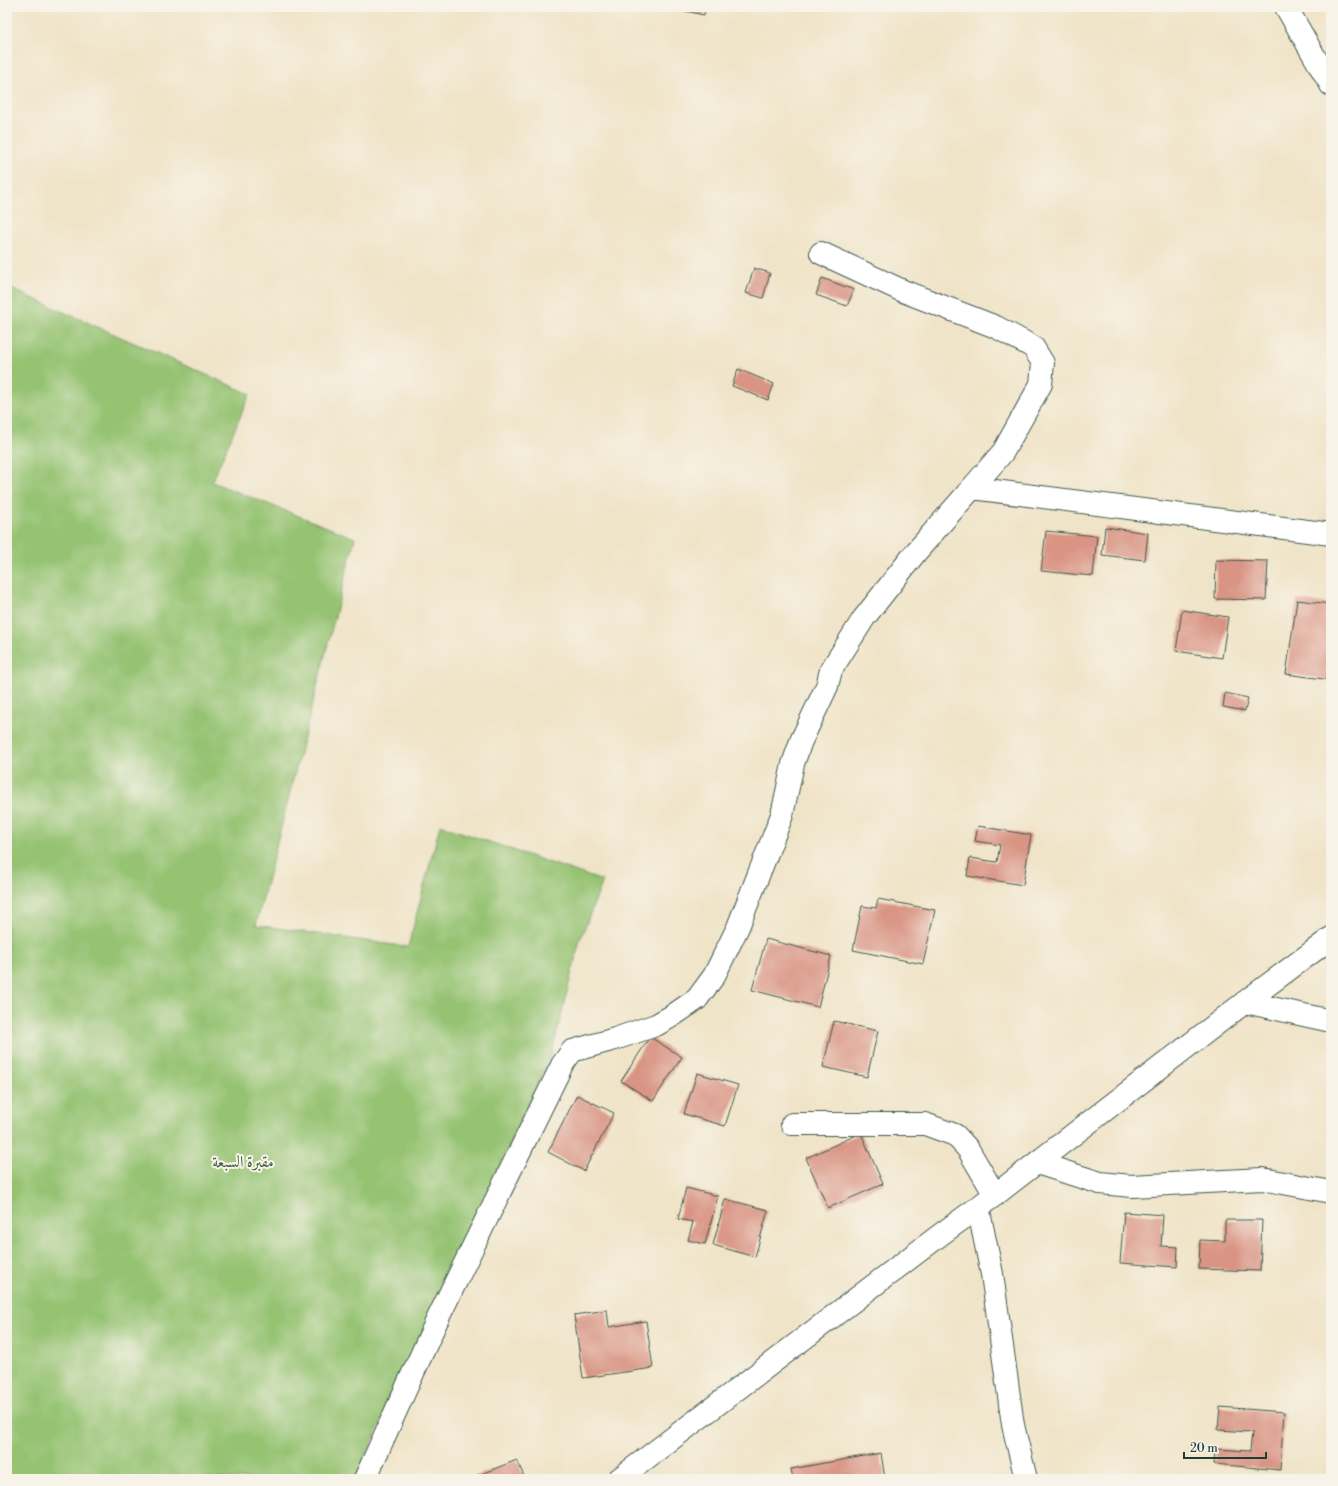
<svg xmlns="http://www.w3.org/2000/svg" width="1338" height="1486" viewBox="0 0 1338 1486" font-family="'Libre Bodoni',Amiri,serif">
	<style>
		.green { fill: #95c372; stroke: #5a8053 }
		.building { fill: #d99484 }
		.lines { fill: none; stroke-linecap: round; stroke-linejoin: round }
		.minor-casing { stroke: #3e564a; stroke-width: 24 }
		.tertiary-casing { stroke: #3e564a; stroke-width: 24 }
		.minor { stroke: #fff; stroke-width: 22 }
		.tertiary { stroke: #fff; stroke-width: 22 }
		.labels { text-anchor: middle; stroke-width: 4; stroke-linejoin: round; paint-order: stroke }
		.park-label { font-size: 16px; fill: #3c5e44; stroke: #f7f3e8 }
	</style>
	<rect width="100%" height="100%" fill="#f7f3e8"/>
	<filter id="ink" filterUnits="userSpaceOnUse"><feTurbulence type="fractalNoise" baseFrequency=".025" numOctaves="2"/><feDisplacementMap in="SourceGraphic" scale="8" xChannelSelector="R" yChannelSelector="G"/><feConvolveMatrix kernelMatrix="1 2 1 2 8 2 1 2 1" color-interpolation-filters="sRGB"/></filter>
	<filter id="wash" filterUnits="userSpaceOnUse"><feTurbulence type="fractalNoise" baseFrequency=".012" numOctaves="4" result="noise"/><feDisplacementMap in="SourceGraphic" scale="16" xChannelSelector="R" yChannelSelector="G"/><feGaussianBlur stdDeviation="0.9" result="paint"/><feColorMatrix in="noise" values="0 0 0 0 0 0 0 0 0 0 0 0 0 0 0 0 0 1.4 0 .05"/><feComposite in="paint" operator="in"/></filter>
	<g filter="url(#wash)">
		<rect width="100%" height="100%" fill="#f0e4c8"/>
		<path class="green" d="M7,287L250,394L212,482L355,538L256,925L408,947L440,825L603,881L580,940L551,1056L355,1479H7Z"/>
		<g id="blocks">
			<g class="building">
				<path d="M668,7H705L704,15Z"/>
				<path d="M754,268L770,273L763,298L746,293Z"/>
				<path d="M822,278L854,290L847,306L816,295Z"/>
				<path d="M738,369L774,384L768,400L732,386Z"/>
				<path d="M1105,527L1148,533L1145,560L1102,555Z"/>
				<path d="M1046,531L1097,536L1093,576L1041,571Z"/>
				<path d="M1216,560L1268,561L1266,600L1215,599Z"/>
				<path d="M1297,600L1331,604V680L1286,674Z"/>
				<path d="M1182,610L1228,617L1222,658L1176,651Z"/>
				<path d="M1225,693L1248,698L1245,711L1223,707Z"/>
				<path d="M978,826L1031,835L1023,885L967,876L970,858L997,862L1000,845L975,841Z"/>
				<path d="M878,899L935,910L923,964L853,950L862,906L876,908Z"/>
				<path d="M766,939L831,956L818,1007L752,990Z"/>
				<path d="M834,1021L878,1031L867,1077L823,1067Z"/>
				<path d="M650,1037L682,1057L653,1101L621,1081Z"/>
				<path d="M697,1073L738,1085L725,1126L684,1114Z"/>
				<path d="M577,1095L614,1113L584,1171L548,1152Z"/>
				<path d="M861,1133L883,1184L828,1208L806,1158Z"/>
				<path d="M686,1188L718,1196L705,1244L688,1240L693,1222L678,1219Z"/>
				<path d="M725,1199L768,1210L755,1257L713,1245Z"/>
				<path d="M1124,1212L1163,1215L1161,1246L1178,1247L1177,1267L1120,1263Z"/>
				<path d="M1225,1220H1262L1260,1271L1199,1269L1200,1240L1225,1241Z"/>
				<path d="M607,1310L609,1327L646,1321L653,1368L583,1378L574,1315Z"/>
				<path d="M1220,1407L1284,1412L1280,1470L1214,1464L1215,1449L1250,1451L1252,1432L1218,1430Z"/>
				<path d="M881,1453L885,1479H793L791,1469Z"/>
				<path d="M517,1460L525,1479H468Z"/>
			</g>
		</g>
	</g>
	<g filter="url(#ink)">
		<use href="#blocks" fill-opacity="0" stroke="#3e564a" stroke-width="1"/>
		<g class="lines">
			<g class="minor-casing">
				<g id="minor">
					<path d="M1286,7L1331,85"/>
					<path d="M821,253L903,291L996,327L1033,347L1043,363L1041,384L1003,452L972,488"/>
					<path d="M1245,1002L1331,1021"/>
					<path d="M792,1124H925L955,1135L968,1149L995,1195"/>
					<path d="M1037,1163L1100,1183L1132,1186L1262,1179L1331,1192"/>
					<path d="M978,1207L992,1274L1013,1425L1026,1479"/>
					<path d="M365,1479L438,1318L562,1065L572,1051L615,1039L656,1025L672,1016L697,999L714,976L738,927L782,815L793,764L801,741L827,686L831,670L864,618L916,552L972,488L1331,534"/>
				</g>
			</g>
			<g class="tertiary-casing">
				<path id="tertiary" d="M619,1479L940,1235L995,1195L1245,1002L1331,938"/>
			</g>
			<use href="#minor" class="minor"/>
			<use href="#tertiary" class="tertiary"/>
		</g>
	</g>
	<g class="labels">
		<g class="park-label">
			<text x="243" y="1167">مقبرة السبعة</text>
		</g>
	</g>
	<rect width="1338" height="1486" fill="none" stroke="#f7f3e8" stroke-width="24"/>
	<path d="M1184 1452v6h82v-6" fill="none" stroke="#1f3d34" stroke-width="2"/>
	<text x="1190" y="1452" font-size="12" fill="#1f3d34" stroke="#f7f3e8" stroke-width="3" paint-order="stroke">20 m</text>
</svg>
